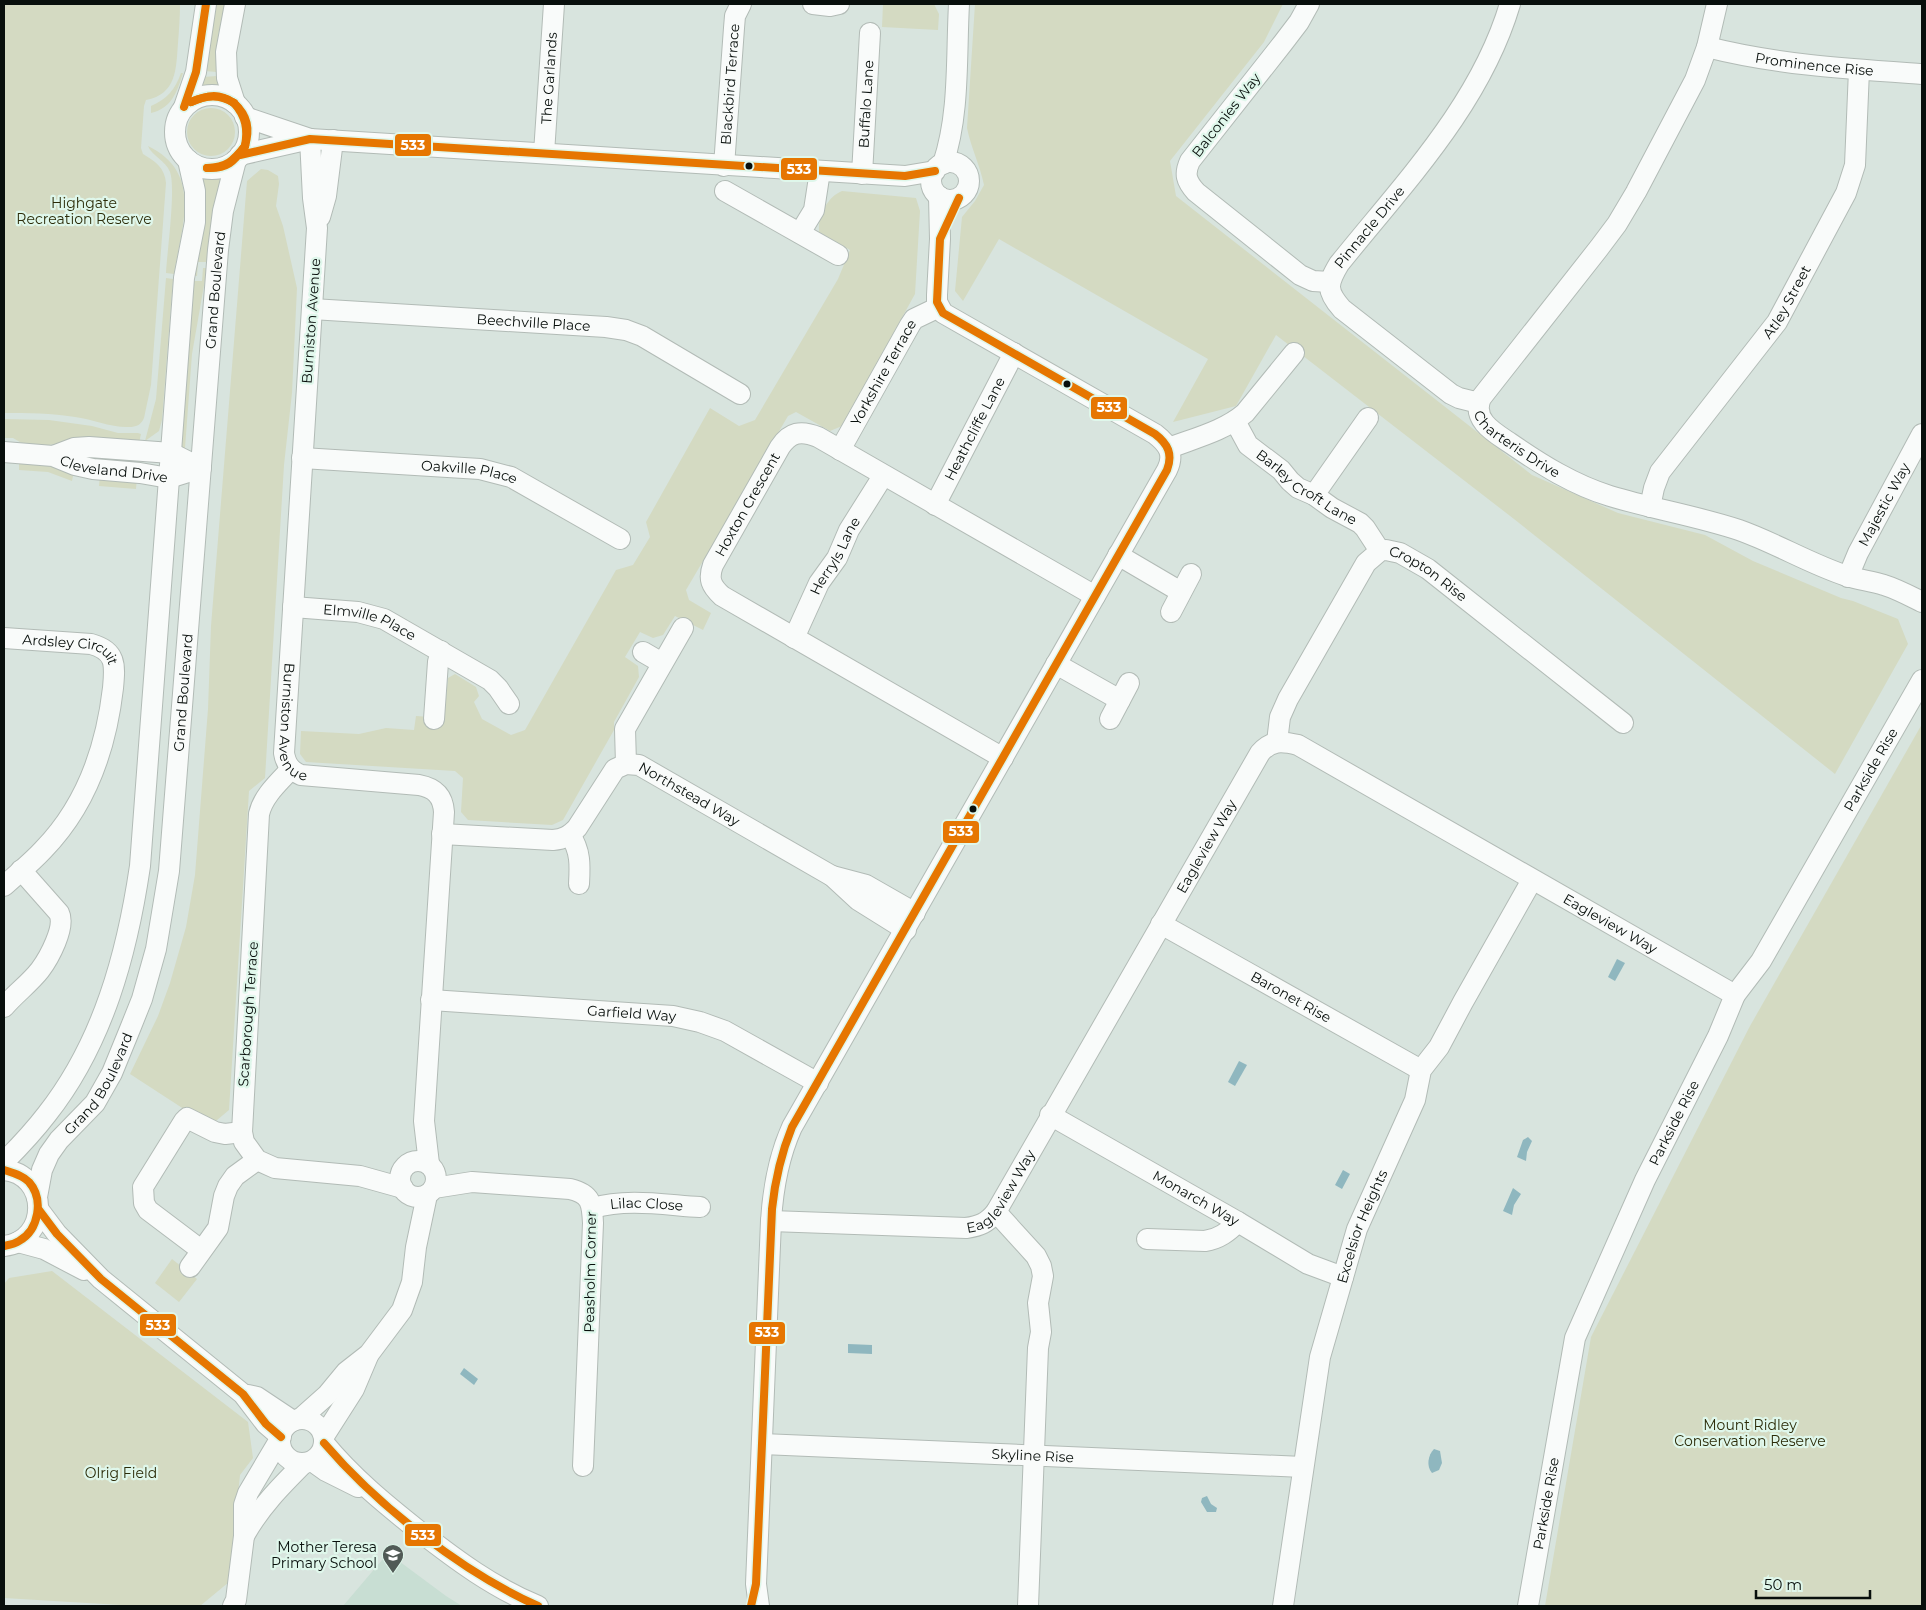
<svg xmlns="http://www.w3.org/2000/svg" width="1926" height="1610" viewBox="0 0 1926 1610" font-family="Montserrat,sans-serif">
	<style>
		.built { fill: #c8ded3 }
		.green { fill: #d4dac2 }
		.water { fill: #8fb7bf }
		.lines { fill: none; stroke-linecap: round; stroke-linejoin: round }
		.minor-casing { stroke: #b2bbb6; stroke-width: 22 }
		.minor { stroke: #f9fbfa; stroke-width: 20 }
		.bus-1-casing { stroke: #dff7eb; stroke-width: 11 }
		.bus-1 { stroke: #e67601; stroke-width: 8 }
		.bus-dot { fill: #080f0c; stroke: #dff7eb; stroke-width: 2 }
		.labels { text-anchor: middle; stroke-width: 4.5; stroke-linejoin: round; paint-order: stroke }
		.street-label { font-size: 14px; fill: #080f0c; stroke: #dff7eb }
		.park-label { font-size: 14px; fill: #2b2b08; stroke: #dff7eb }
		.poi-label { font-size: 14px; fill: #080f0c; stroke: #dff7eb; text-anchor: end }
		.line-badge { stroke: #dff7eb; stroke-width: 2 }
		.badge-label { font-size: 14px; text-anchor: middle; font-weight: bold; fill: #fff }
	</style>
	<rect width="100%" height="100%" fill="#d8e4de"/>
	<path class="built" d="M388,1553L446,1596L462,1606H343Z"/>
	<g class="green">
		<path d="M4,4H180C180,17 179,30 178,43C176,69 177,94 146,100L144,106L141,148L143,154C155,161 165,168 166,183L151,385L144,418C141,425 136,427 129,427C113,428 91,419 75,417C51,413 28,413 4,413Z"/>
		<path d="M214,4H226L218,35L216,72L205,71Z"/>
		<path d="M883,4H934L939,14L938,30L882,27Z"/>
		<path d="M975,4H1283L1264,42L1170,161L1176,196L1532,475L1618,513L1705,535L1753,561L1841,598L1853,601L1898,619L1908,644L1835,774L1514,519L1276,335L1236,406L1173,422L1208,359L999,239L963,301L955,291L962,217L975,201L984,185C980,165 971,148 967,128Z"/>
		<path d="M181,73H183C177,92 172,108 151,113V106C167,99 175,90 181,73Z"/>
		<path d="M217,76L221,93L209,92L197,94L203,77Z"/>
		<circle cx="211" cy="132" r="24"/>
		<path d="M148,146C204,173 181,227 174,274L166,273C167,252 176,189 170,172C166,161 151,155 148,146Z"/>
		<path d="M224,169L208,262H198L197,276H193L205,207L201,172L213,173Z"/>
		<path d="M261,169L268,170L278,176L279,184L276,206L283,226L297,288L292,393L284,465L265,778L249,791L229,1110L210,1126L130,1074L158,1016L170,983L186,927L195,875L208,709L211,626L247,181Z"/>
		<path d="M842,191L916,198L920,211L915,294L842,426L830,431L796,412L788,416L686,590L689,600L711,613L703,630L675,616L663,635L653,638L640,632L625,657L638,666L639,677L614,722V730L563,820L552,825L468,820L461,812L463,778L455,771L306,762L300,754L301,731L359,734L386,728L414,730L416,716L444,718L448,678L455,674L476,687L479,696L474,702L482,719L511,735L525,730L616,570L633,565L650,537L646,522L710,408L739,426L755,420L838,279L850,250L819,232C818,216 827,197 842,191Z"/>
		<path d="M203,268H207L192,354L185,448L184,450H181L193,281H202Z"/>
		<path d="M166,278L173,279L162,420L159,431L145,441L156,399Z"/>
		<path d="M4,419L49,420L92,426L118,433H138L141,434L139,443L68,442L42,446L25,445L13,438H4Z"/>
		<path d="M19,462L49,465L74,471L72,481L48,472L19,470Z"/>
		<path d="M100,474L137,477L136,489L99,486Z"/>
		<path d="M1922,724V1606H1545L1591,1337L1750,1026Z"/>
		<path d="M172,1259L197,1279L179,1302L155,1283Z"/>
		<path d="M52,1271L248,1422L253,1458L240,1475L229,1582L200,1606H137L4,1598V1284L9,1278Z"/>
	</g>
	<g class="water">
		<path d="M1617,959L1625,963L1615,981L1608,977Z"/>
		<path d="M1239,1061L1247,1065L1235,1086L1228,1082Z"/>
		<path d="M1528,1137L1532,1141L1527,1152L1526,1161L1517,1157L1523,1140Z"/>
		<path d="M1343,1170L1350,1174L1342,1189L1335,1185Z"/>
		<path d="M1513,1188L1521,1194L1514,1205L1512,1215L1503,1211Z"/>
		<path d="M848,1344L872,1345V1354L848,1353Z"/>
		<path d="M464,1368L478,1379L474,1385L460,1374Z"/>
		<path d="M1434,1449L1440,1451L1442,1463L1439,1470L1432,1473C1426,1466 1428,1455 1434,1449Z"/>
		<path d="M1207,1496L1211,1504L1217,1508L1216,1512H1207L1201,1502L1202,1498Z"/>
	</g>
	<g class="lines">
		<g class="minor-casing">
			<g id="minor">
				<path d="M813,4L830,6L839,4"/>
				<path d="M1309,4L1299,22L1283,43L1190,161C1184,174 1186,181 1196,192L1300,275L1313,281L1330,282"/>
				<path id="s1" d="M1717,4L1707,47L1695,80L1636,192L1617,224L1599,248L1481,398C1471,420 1495,433 1510,443C1542,465 1574,485 1610,496C1653,509 1697,516 1739,530C1776,543 1810,564 1847,576C1859,580 1872,581 1884,585C1897,589 1910,596 1922,602"/>
				<path id="s2" d="M1707,47C1778,65 1849,69 1922,74"/>
				<circle cx="212" cy="132" r="37"/>
				<path d="M235,103L227,78L226,52L235,4"/>
				<path d="M184,107L196,72L206,4"/>
				<path d="M245,117L310,139"/>
				<path id="s3" d="M310,139L313,198L317,228L284,753C286,765 291,771 301,775L419,785C435,788 443,796 444,812L424,1121L429,1164"/>
				<path id="s4" d="M544,153L554,4"/>
				<path d="M240,155L310,139L905,176L935,171"/>
				<circle cx="950" cy="181" r="19"/>
				<path d="M943,164C960,113 956,57 959,4"/>
				<path id="s5" d="M724,166L734,28L735,16L741,4"/>
				<path id="s6" d="M862,174L870,33"/>
				<path d="M725,191L838,255"/>
				<path d="M320,217L326,196L333,140"/>
				<path d="M800,233L814,210L820,171"/>
				<path id="s7" d="M312,309L606,327L626,330L642,336L740,394"/>
				<path id="s8" d="M1479,403L1459,398L1451,394L1342,309C1326,291 1327,284 1339,264C1404,183 1480,105 1510,4"/>
				<path id="s9" d="M1235,421L1248,445L1281,470L1290,481L1298,488L1314,495L1332,508L1360,523L1365,528L1380,551"/>
				<path d="M1169,448C1195,438 1224,431 1245,413L1294,353"/>
				<path id="s10" d="M840,450L910,325L914,319L939,307"/>
				<path id="s11" d="M4,452L53,456L75,465L93,469L140,473L169,478L201,468L171,453L89,447L74,448L53,456"/>
				<path id="s12" d="M302,458L480,469L511,477L620,539"/>
				<path d="M1314,495L1368,418"/>
				<path id="s13" d="M935,505L1014,353"/>
				<path id="s14" d="M1650,507L1654,488L1660,472L1777,322L1846,193L1855,165L1859,70"/>
				<path d="M1118,555L1181,592"/>
				<path id="s15" d="M1848,577L1858,553L1922,434"/>
				<path id="s16" d="M293,607L358,612L384,619L490,680L498,688L509,704"/>
				<path d="M1171,612L1191,574"/>
				<path id="s17" d="M4,638L91,644C117,651 115,666 113,688C106,749 86,806 43,850C31,863 17,874 4,886"/>
				<path id="s18" d="M794,638L819,583L837,558L849,530L883,476"/>
				<path d="M643,652L662,663"/>
				<path d="M1056,664L1120,700"/>
				<path d="M434,719L438,662L441,651"/>
				<path d="M1110,719L1129,683"/>
				<path id="s19" d="M1277,742L1280,717L1288,699L1366,563L1380,551L1386,550L1400,553L1428,569L1623,723"/>
				<path id="s20" d="M1003,758L722,596C711,586 708,579 713,565L780,447C790,432 801,430 818,437L1095,596"/>
				<path d="M626,764L625,729L683,628"/>
				<path d="M291,769C279,782 263,796 259,814L242,1132L244,1142L257,1160L275,1168L360,1176L403,1188"/>
				<path id="s21" d="M442,834L553,840C564,839 569,836 577,828L615,769L626,764L639,765L832,876L858,900L906,930"/>
				<path d="M570,835C581,851 580,866 579,884"/>
				<path d="M832,876L866,885L915,913"/>
				<path id="s22" d="M1161,924L1421,1070"/>
				<path id="s23" d="M431,1000L673,1016L700,1022L725,1031L818,1083"/>
				<path d="M4,1007C15,994 30,983 40,970C49,958 66,927 59,913L21,870"/>
				<path id="s24" d="M1050,1115L1238,1222L1308,1264L1343,1277"/>
				<circle cx="418" cy="1179" r="18"/>
				<path d="M4,1162C19,1147 34,1131 47,1114C103,1043 127,954 140,866L184,278L195,222V191L188,160"/>
				<path d="M4,1170C49,1174 50,1241 4,1246"/>
				<path d="M434,1188L472,1182L570,1189C591,1194 592,1203 593,1223L583,1466"/>
				<path id="s25" d="M37,1197L42,1170L49,1154L59,1140L95,1103L112,1073L130,1029L142,999L156,949L169,871L218,250L223,211L236,160"/>
				<path id="s26" d="M593,1208C627,1198 665,1205 700,1207"/>
				<path d="M39,1210L57,1234L101,1279L243,1394L266,1424L281,1437"/>
				<path d="M996,1212L1036,1256L1041,1266L1043,1276L1038,1303L1041,1332L1038,1348L1028,1606"/>
				<path id="s27" d="M771,1221L966,1228C980,1226 987,1223 996,1212L1260,753C1271,740 1282,741 1298,745L1735,995"/>
				<path d="M1147,1239L1205,1241C1219,1239 1228,1232 1238,1222"/>
				<path d="M18,1242L44,1249L84,1270"/>
				<path d="M201,1250L148,1210L144,1203L143,1187L184,1121L187,1118L215,1132L225,1134L242,1132"/>
				<path d="M190,1267L218,1228L224,1196L228,1186L235,1176L257,1160"/>
				<path d="M248,1395L257,1397L293,1421"/>
				<path d="M300,1419L327,1395L346,1372L369,1354L402,1310L412,1282L416,1247L427,1195"/>
				<circle cx="302" cy="1441" r="22"/>
				<path d="M324,1436L354,1389L368,1356"/>
				<path d="M324,1443C352,1477 385,1504 419,1531C456,1560 494,1588 538,1606"/>
				<path id="s28" d="M762,1444L1303,1467"/>
				<path d="M312,1461L326,1471L358,1487"/>
				<path d="M244,1536C260,1507 281,1486 304,1463"/>
				<path d="M233,1606L236,1600L244,1536V1505L248,1493L280,1439"/>
				<path d="M759,1606L756,1584L771,1221C773,1188 778,1158 792,1127L1167,470C1175,454 1168,444 1155,434L943,313L937,302V295L940,239L939,196"/>
				<path id="s29" d="M1283,1606L1320,1357L1357,1229L1415,1100L1421,1070L1439,1047L1463,1002L1532,880"/>
				<path id="s30" d="M1528,1606L1575,1338L1645,1180L1718,1036L1735,995L1761,961L1922,680"/>
			</g>
		</g>
		<use href="#minor" class="minor"/>
		<g class="bus-1-casing">
			<g id="bus-1">
				<path d="M191,102C207,95 219,93 234,103"/>
				<path d="M191,102C207,95 219,94 234,103"/>
				<path d="M234,103C248,116 250,129 245,146"/>
				<path d="M234,103C246,117 248,129 245,146"/>
				<path d="M184,107L196,72L206,4"/>
				<path d="M240,155L310,139L905,176L935,171"/>
				<path d="M207,168C227,169 234,162 245,146"/>
				<path d="M207,168C227,167 233,161 245,146"/>
				<path d="M4,1170C13,1173 22,1175 29,1182C44,1199 39,1230 19,1241C15,1244 9,1245 4,1246"/>
				<path d="M39,1210L57,1234L101,1279L243,1394L266,1424L281,1437"/>
				<path d="M324,1443C378,1506 462,1572 538,1606"/>
				<path d="M751,1606L756,1584L772,1209C775,1180 781,1154 792,1127L1167,470C1173,454 1168,444 1155,434L943,313L937,302L940,239L959,198"/>
			</g>
		</g>
		<use href="#bus-1" class="bus-1"/>
	</g>
	<defs>
		<g id="school-pin" transform="scale(1.125)"><path d="M0 17L-7.5 6A9.5 9.5 0 1 1 7.5 6Z" fill="#515a56" stroke="#dff7eb"/><path d="M0-5L7-2L0 1L-7-2ZM-4 1L0 2.5L4 1V4Q0 6-4 4Z" fill="#fff"/></g>
	</defs>
	<g fill-rule="evenodd">
		<use href="#school-pin" x="393" y="1555"/>
	</g>
	<g class="bus-dot">
		<circle cx="749" cy="166" r="4.5"/>
		<circle cx="1067" cy="384" r="4.5"/>
		<circle cx="973" cy="809" r="4.5"/>
	</g>
	<g class="labels">
		<g class="street-label">
			<text dy="5" stroke="none"><textPath href="#s2" startOffset="109">Prominence Rise</textPath></text>
			<text dy="5" stroke="none"><textPath href="#s4" startOffset="75">The Garlands</textPath></text>
			<text dy="5" stroke="none"><textPath href="#s5" startOffset="82">Blackbird Terrace</textPath></text>
			<text dy="5" stroke="none"><textPath href="#s6" startOffset="70">Buffalo Lane</textPath></text>
			<text transform="translate(1226 115) rotate(-52)" y="5">Balconies Way</text>
			<text dy="5" stroke="none"><textPath href="#s8" startOffset="266">Pinnacle Drive</textPath></text>
			<text dy="5" stroke="none"><textPath href="#s25" startOffset="942">Grand Boulevard</textPath></text>
			<text dy="5" stroke="none"><textPath href="#s14" startOffset="249">Atley Street</textPath></text>
			<text transform="translate(311 321) rotate(-86)" y="5">Burniston Avenue</text>
			<text dy="5" stroke="none"><textPath href="#s7" startOffset="222">Beechville Place</textPath></text>
			<text dy="5" stroke="none"><textPath href="#s10" startOffset="89">Yorkshire Terrace</textPath></text>
			<text dy="5" stroke="none"><textPath href="#s13" startOffset="86">Heathcliffe Lane</textPath></text>
			<text dy="5" stroke="none"><textPath href="#s1" startOffset="529">Charteris Drive</textPath></text>
			<text dy="5" stroke="none"><textPath href="#s11" startOffset="112">Cleveland Drive</textPath></text>
			<text dy="5" stroke="none"><textPath href="#s12" startOffset="168">Oakville Place</textPath></text>
			<text dy="5" stroke="none"><textPath href="#s9" startOffset="100">Barley Croft Lane</textPath></text>
			<text dy="5" stroke="none"><textPath href="#s20" startOffset="429">Hoxton Crescent</textPath></text>
			<text dy="5" stroke="none"><textPath href="#s15" startOffset="81">Majestic Way</textPath></text>
			<text dy="5" stroke="none"><textPath href="#s18" startOffset="92">Herryls Lane</textPath></text>
			<text dy="5" stroke="none"><textPath href="#s19" startOffset="275">Cropton Rise</textPath></text>
			<text dy="5" stroke="none"><textPath href="#s16" startOffset="79">Elmville Place</textPath></text>
			<text dy="5" stroke="none"><textPath href="#s17" startOffset="69">Ardsley Circuit</textPath></text>
			<text dy="5" stroke="none"><textPath href="#s25" startOffset="538">Grand Boulevard</textPath></text>
			<text dy="5" stroke="none"><textPath href="#s3" startOffset="588">Burniston Avenue</textPath></text>
			<text dy="5" stroke="none"><textPath href="#s30" startOffset="914">Parkside Rise</textPath></text>
			<text dy="5" stroke="none"><textPath href="#s21" startOffset="292">Northstead Way</textPath></text>
			<text dy="5" stroke="none"><textPath href="#s27" startOffset="652">Eagleview Way</textPath></text>
			<text dy="5" stroke="none"><textPath href="#s27" startOffset="1161">Eagleview Way</textPath></text>
			<text dy="5" stroke="none"><textPath href="#s22" startOffset="149">Baronet Rise</textPath></text>
			<text transform="translate(248 1014) rotate(-86)" y="5">Scarborough Terrace</text>
			<text dy="5" stroke="none"><textPath href="#s23" startOffset="201">Garfield Way</textPath></text>
			<text dy="5" stroke="none"><textPath href="#s25" startOffset="132">Grand Boulevard</textPath></text>
			<text dy="5" stroke="none"><textPath href="#s30" startOffset="509">Parkside Rise</textPath></text>
			<text dy="5" stroke="none"><textPath href="#s27" startOffset="248">Eagleview Way</textPath></text>
			<text dy="5" stroke="none"><textPath href="#s24" startOffset="168">Monarch Way</textPath></text>
			<text dy="5" stroke="none"><textPath href="#s26" startOffset="54">Lilac Close</textPath></text>
			<text dy="5" stroke="none"><textPath href="#s29" startOffset="389">Excelsior Heights</textPath></text>
			<text transform="translate(590 1272) rotate(-89)" y="5">Peasholm Corner</text>
			<text dy="5" stroke="none"><textPath href="#s28" startOffset="271">Skyline Rise</textPath></text>
			<text dy="5" stroke="none"><textPath href="#s30" startOffset="104">Parkside Rise</textPath></text>
		</g>
		<g class="park-label">
			<text x="84" y="208">Highgate<tspan x="84" dy="16">Recreation Reserve</tspan></text>
			<text x="1750" y="1430">Mount Ridley<tspan x="1750" dy="16">Conservation Reserve</tspan></text>
			<text x="121" y="1478">Olrig Field</text>
		</g>
		<g class="poi-label">
			<text x="377" y="1552">Mother Teresa<tspan x="377" dy="16">Primary School</tspan></text>
		</g>
	</g>
	<g class="line-badge">
		<rect x="394" y="133" width="38" height="24" rx="5" fill="#e67601"/>
		<rect x="780" y="157" width="38" height="24" rx="5" fill="#e67601"/>
		<rect x="1090" y="396" width="38" height="24" rx="5" fill="#e67601"/>
		<rect x="942" y="820" width="38" height="24" rx="5" fill="#e67601"/>
		<rect x="139" y="1313" width="38" height="24" rx="5" fill="#e67601"/>
		<rect x="748" y="1321" width="38" height="24" rx="5" fill="#e67601"/>
		<rect x="404" y="1523" width="38" height="24" rx="5" fill="#e67601"/>
	</g>
	<g class="badge-label">
		<text x="413" y="150">533</text>
		<text x="799" y="174">533</text>
		<text x="1109" y="412">533</text>
		<text x="961" y="836">533</text>
		<text x="158" y="1330">533</text>
		<text x="767" y="1337">533</text>
		<text x="423" y="1540">533</text>
	</g>
	<rect width="1926" height="1610" fill="none" stroke="#080f0c" stroke-width="10"/>
	<path d="M1756 1590v8h114v-8" fill="none" stroke="#080f0c" stroke-width="2.5"/>
	<text x="1764" y="1590" font-size="15" fill="#080f0c" stroke="#dff7eb" stroke-width="4" paint-order="stroke">50 m</text>
</svg>
